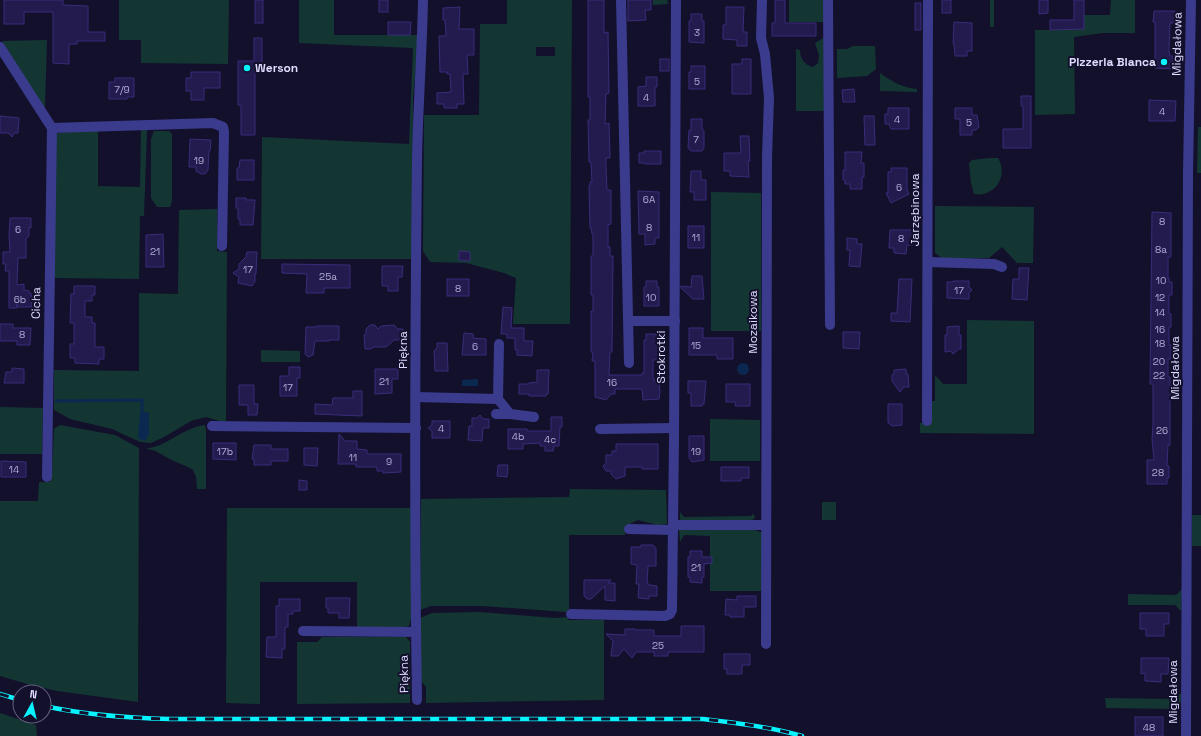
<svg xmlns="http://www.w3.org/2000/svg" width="1201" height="736" viewBox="0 0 1201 736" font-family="'Space Grotesk',sans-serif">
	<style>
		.green { fill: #133633; fill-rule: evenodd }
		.water { fill: #0b2850 }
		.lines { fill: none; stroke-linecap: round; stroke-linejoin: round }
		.stream { stroke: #0b2850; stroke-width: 3 }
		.building { fill: #231b4e; stroke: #382d7a }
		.minor { stroke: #3a3b8c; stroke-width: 10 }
		.rail-casing { stroke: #07f4ff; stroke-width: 4.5 }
		.rail { stroke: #13102c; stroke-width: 3; stroke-dasharray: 9; stroke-linecap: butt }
		.poi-dot { fill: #07f4ff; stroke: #13102c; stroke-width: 1.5 }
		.labels { text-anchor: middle; stroke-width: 4; stroke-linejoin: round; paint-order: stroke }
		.number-label { font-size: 10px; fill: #aeabd3 }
		.street-label { font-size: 12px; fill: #dddbff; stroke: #13102c }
		.poi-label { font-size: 12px; font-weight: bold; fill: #dddbff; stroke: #13102c; text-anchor: end }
	</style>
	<rect width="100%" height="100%" fill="#13102c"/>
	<g class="green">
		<path d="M119,0H229L228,64L141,63V40H119Z"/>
		<path d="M299,0H334V35H419L413,98L412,259H261L262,137L409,144L413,48L299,43Z"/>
		<path d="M507,0H572L570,324H513L516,278L504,273L466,263L430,262L423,251L424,115H479L480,24H507ZM536,47H555V56H536Z"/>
		<path d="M653,0H667L668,4L653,5Z"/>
		<rect x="789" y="0" width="36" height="22"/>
		<rect x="990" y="0" width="4" height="27"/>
		<path d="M1111,0H1135V33H1103L1074,37L1075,114L1035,115V30H1060V29L1084,15H1110Z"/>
		<path d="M825,37L824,111H796V49L800,50C800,58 804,65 813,67L818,63L819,55L815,43Z"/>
		<path d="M47,40L45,107L43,108L2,41Z"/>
		<path d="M853,46H875L876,69L867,76L837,78V49H847Z"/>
		<path d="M880,73C891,81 903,88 917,89V92L880,91Z"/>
		<path d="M1198,127H1201V173H1197Z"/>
		<path d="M141,129L147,130L144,216H140L139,279L54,278L56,133L98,130V186L140,187Z"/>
		<path d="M154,131H169L172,134V201L170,207H157L151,198V139Z"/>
		<path d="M990,158H998C1009,176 994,198 974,194L971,183L969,163L972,160Z"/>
		<path d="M711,192L761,193V331H711Z"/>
		<path d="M935,206L1034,207L1033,263H1017L1002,247L989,258H942L935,253Z"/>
		<path d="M217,209V251L227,252L226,421L223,422L206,417L191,421L164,437L151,443L140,442L112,429L70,419L54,410V370L139,371V293L178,294L179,210Z"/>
		<path d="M967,320L1034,321V434L920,433V423H932V401H935V375L943,384H967Z"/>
		<path d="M261,350L300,351V362H261Z"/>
		<path d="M0,407L43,408L42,454H0Z"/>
		<path d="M710,419L760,420V461H710Z"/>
		<path d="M60,425L115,435L139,448L138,702L57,691L34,686L0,676V501H38L39,482H50L52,471L54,429Z"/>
		<path d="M205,425L206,431V489H197L196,477L193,470C186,465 177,463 170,459C160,454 157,450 146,449C152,447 159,446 164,443C178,436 189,427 205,425Z"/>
		<path d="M570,489L666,490L667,524L658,525L638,520L625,526V535H569V609L566,612L482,606H431L420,610L421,499L569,497Z"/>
		<rect x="822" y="502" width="14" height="18"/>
		<path d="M227,508H411V619L409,626L403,628H357V582H260V704L226,703Z"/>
		<path d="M680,512L684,517L751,516L753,514L755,516L754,519L748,521H681L680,520Z"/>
		<rect x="1192" y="515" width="9" height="31"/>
		<path d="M685,528L755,530L763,533L761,591H710V536L684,535L680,542L679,530Z"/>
		<path d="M1182,589L1181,611L1175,605H1128V594L1176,595Z"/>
		<path d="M480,612L555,618L568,617V620H604V700L426,703V687L420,680V618L432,613Z"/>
		<path d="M322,637H406L410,642V703L297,704V642H317Z"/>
		<path d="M1181,693V709L1106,708L1105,698L1174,699Z"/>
		<path d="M0,713L36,725L37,736H0Z"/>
	</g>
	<g class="water">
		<circle cx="743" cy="369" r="6"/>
		<path d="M478,379V386H462V380Z"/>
		<path d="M140,412H145L149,413V434L145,441L138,438Z"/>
	</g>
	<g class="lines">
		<path class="stream" d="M56,401L142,400V412"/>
	</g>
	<g class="building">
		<path d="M4,0H63V5L88,6V32H105V41H77V44H69V64L53,63V12H24V24H4Z"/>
		<rect x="255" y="0" width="8" height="23"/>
		<rect x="379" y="0" width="9" height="12"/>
		<path d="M588,0H604V33L608,32L609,93L606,94L605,124L609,123L610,158H606V167L607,190H611V224L608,225V247H610V256H613L612,352H610L609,375H642V373H644V340H646V334H656V340H658V360H653V379H655V382H659L660,392L659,399L643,400L642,389H615V394H611L606,400L595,397V361H592L593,352H591V311L593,312V295H591V256H593V234H592L591,228H590L589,186H590V182H592L591,162H589L588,120H590V97H588Z"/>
		<path d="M628,0H651V10H645L646,20L628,21Z"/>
		<path d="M775,0H785V23H816V36H772V23H775Z"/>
		<rect x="942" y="0" width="9" height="13"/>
		<path d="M1039,0H1048V13L1039,14Z"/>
		<path d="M1074,0H1084V29L1050,30V20H1074Z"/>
		<rect x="915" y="3" width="6" height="27"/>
		<path d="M460,7L459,29H474V55H467L468,74H463L464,104H457V108H444V104H437V93L451,92L450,74H447V72H440L439,36H446L445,20H443V8Z"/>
		<path d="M726,7H744L743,32H747V46H737V40L723,39V25H726Z"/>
		<path d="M1154,11H1175L1174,23H1170L1169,51L1170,56H1173V69L1155,68V22H1153Z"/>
		<path d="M691,14H702V21H704V43L689,42V21H691Z"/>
		<path d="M388,22H411L410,35H388Z"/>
		<path d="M954,22L972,23V51H967V56H955L954,44H953Z"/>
		<path d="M254,38H262V64H255V135H241V105H238V61H254Z"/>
		<rect x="660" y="59" width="9" height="12"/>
		<path d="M742,59H751V94H732V64H742Z"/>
		<path d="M691,66H705V89H689V72H691Z"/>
		<path d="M191,72H220V88H204V100H191V91H186V78H191Z"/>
		<path d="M646,77H657V87H655V106H638V87L646,86Z"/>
		<path d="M115,78H134V97H127V99H109V82H115Z"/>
		<path d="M854,89L855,102H843L842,90Z"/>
		<path d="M1021,96H1031V148H1003V129H1023V106H1021Z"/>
		<path d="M1149,100L1176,101L1175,121H1149Z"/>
		<path d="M888,108H909V129H891L889,124H885V114H888Z"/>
		<path d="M955,108H972V115H977L979,127L976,130H972V135H960V119H955Z"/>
		<path d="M0,116L19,118L18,133H14L12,137L8,133H0Z"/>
		<path d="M864,116H874L875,145H865Z"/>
		<path d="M691,119H702V128L704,131V148L702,151H691L688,148L689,130L691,131Z"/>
		<path d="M740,136H749L750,161H748L749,177L730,176V171H724V153H741Z"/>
		<path d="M190,139L211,140L210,151H209L208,170L205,174H201L196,171V167H189Z"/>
		<path d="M644,151H661V164H645V163H639V153H644Z"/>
		<path d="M845,152H862L861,163H864V177H862V189H850V184H845V180H843V170H845Z"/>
		<path d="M240,160H254V180H237V168H239Z"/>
		<path d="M891,168H907V189L909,194L891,203L886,193H888V172H891Z"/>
		<path d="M691,171H701V180H706V200H694V192H690Z"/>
		<path d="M638,191L659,192V238H655V244L645,245V234H639Z"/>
		<path d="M236,198H246V200H255L253,225H240V219H238V208H236Z"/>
		<path d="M1152,212L1171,213V257H1168V278H1169V282H1172V295H1169V314H1171V327H1169V345H1171V359H1168V377H1170V445H1168L1167,466H1169V478H1167V484H1147V460H1154L1152,439L1153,425V384H1150Z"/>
		<path d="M10,218H31V228L29,227V236L26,239V258H18L17,285L24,284V290L29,291V293H31L32,307H17V304V308H9V271H5L6,264H3V252H10L9,236Z"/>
		<rect x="688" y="226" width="16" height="22"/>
		<path d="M890,230H913V245H907L906,254L894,253V248H889Z"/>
		<path d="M163,234L164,267H146V235Z"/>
		<path d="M847,238L857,239V244H862L860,267L849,266L850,250H847Z"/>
		<path d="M459,251L470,252V261L459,260Z"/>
		<path d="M247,252H257L256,274H255V282L252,286L238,283L239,277L233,273L239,269V264L246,257Z"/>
		<path d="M282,264L350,265V288H324V293H306L307,274L282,273Z"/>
		<path d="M382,266H403L402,277H398V291H388V286H382Z"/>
		<path d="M1019,268H1029L1027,300L1012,299L1013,279H1019Z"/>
		<path d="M692,276H702L704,299H693L681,288V286L691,287Z"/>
		<rect x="447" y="279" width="22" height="17"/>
		<path d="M899,279H912L910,322L891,321V313H897Z"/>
		<path d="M646,281H657V287H659V306H644V287H646Z"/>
		<path d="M953,281H969V287L972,290L969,293V299L947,298V282H953Z"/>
		<path d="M74,286H95V295H92V301H85V317H92V323H95V347H104V359H99V364L75,363V358H70V344H74V323H70L71,294H74Z"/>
		<path d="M503,307L512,308L511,328H524V341H533L532,356L517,355V350H515V338H507V334H501Z"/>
		<path d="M0,324H13V328H31L30,345H17V341H0Z"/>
		<path d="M370,325H375L378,329L381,326L394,325L398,329H403V340H394L386,347H373L371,349H365L364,335L366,334V329Z"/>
		<path d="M316,326H339V340H329V341H315L313,355L308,357L305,354L306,327H316Z"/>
		<path d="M959,326V335H961V349H959L953,354L951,351L945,352V335H947V327Z"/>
		<path d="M689,328H703V338H733V359H717V355H689Z"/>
		<path d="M843,332H860L859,349L843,348Z"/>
		<path d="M464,333L473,334V338L486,339V355H462Z"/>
		<path d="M437,343H447L448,371H435L434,351L437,348Z"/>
		<path d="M289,367H300V378H297V396H280V376H289Z"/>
		<path d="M12,368L24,369V383H4L6,372H12Z"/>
		<path d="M375,369H398V379H392V393L375,394Z"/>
		<path d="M906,369V374H908L909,387H904L900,392L892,381V375L894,374V370Z"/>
		<path d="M537,370H549L548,394H546V396H529V394H519V384H529V383L537,382Z"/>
		<path d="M688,381H706L704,404H702V406H691V393H688Z"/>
		<path d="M726,384H750V406H735L736,402H726Z"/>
		<path d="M239,385H254V404H258L257,415H248V405H239Z"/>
		<path d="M353,391H362V416L315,414V404L332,405L333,398H353Z"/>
		<path d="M888,404H902V425L892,426L888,423Z"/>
		<path d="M480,415L483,419H489V428H483L482,441L468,440L469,426H472V418H477Z"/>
		<path d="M551,417H562V427H560L559,446H554L553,451H545V446H540V443L523,444V449H508V429H527V431H551Z"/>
		<path d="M432,421H450V438H432V431L428,428L432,425Z"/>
		<path d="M339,434L345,441H357V449L367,450V454H401V472L383,473V471H377V467H356V464H338Z"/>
		<path d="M689,436H704V460L692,462L689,458Z"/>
		<path d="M213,443H236V460L213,459Z"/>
		<path d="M616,444H658V469H642V467H625V476L616,479L611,474V471H606L603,466L606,463V455H612V451H616Z"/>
		<path d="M254,445H271V449H288V461H271V465H254V459H252Z"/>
		<path d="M304,448H318L317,466L304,465Z"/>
		<path d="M1,461L26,462V477H1Z"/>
		<path d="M498,465H508L507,477L497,476Z"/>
		<path d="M721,467H749V478H741V481H721Z"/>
		<path d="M299,480L307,481V490H299Z"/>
		<path d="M641,545H653L656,548V566H648L647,584H649V585L657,586V596H649V599L638,598L639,584H636L637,565L631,564V547H641Z"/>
		<path d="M690,551H702V557H712V563L704,564V577H702V583L690,582V577H688V557H690Z"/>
		<path d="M584,580H611L608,583H615V601L605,600V586L591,599H587L584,596Z"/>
		<path d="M737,596H756V607H744V617H730V615H725L726,599L737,600Z"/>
		<path d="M326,598H350L349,618H339V613H328V608H326Z"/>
		<path d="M279,599H300V611H293V614H288V627H285V649H282V658L266,657L267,637H276V606H279Z"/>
		<path d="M1140,613H1169V624H1164V636H1146V629H1140Z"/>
		<path d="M681,626H704V652H668V656H654V652H636L632,658L624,649L618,656H611L613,641L606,634L625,635V629H635V630H654V636H681Z"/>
		<path d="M724,654H750V665H742V674H727V669H724Z"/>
		<path d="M1141,658H1169L1168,674H1161V682L1145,681V673L1141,674Z"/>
		<rect x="1135" y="717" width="28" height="19"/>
	</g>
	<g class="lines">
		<g class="minor">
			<path d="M621,0L629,363"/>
			<path d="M762,0L761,38L765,54L769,98L767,157L766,644"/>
			<path d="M828,0L830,325"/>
			<path d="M0,47L52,128L47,477"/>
			<path d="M52,128L213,123L223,127L224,132L222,246"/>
			<path d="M928,262L994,264L1002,267"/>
			<path d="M629,321H675"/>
			<path d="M499,344L498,399L510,414L534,417"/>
			<path d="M416,397L498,399"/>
			<path d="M496,414H510"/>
			<path d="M927,421L928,0"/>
			<path d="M212,426L416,428"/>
			<path d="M600,429L674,428"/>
			<path d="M673,525H766"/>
			<path d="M629,529L673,530"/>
			<path d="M571,614L665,616L670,614L672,610L674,440L676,0"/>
			<path d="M303,631L416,632"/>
			<path d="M417,700C414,519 415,339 417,158C418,105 422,53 423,0"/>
			<path d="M1186,736L1188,174L1191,0"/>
		</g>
		<g class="rail-casing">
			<g id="rail">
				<path d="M0,694L20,700"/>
				<path d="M44,706C86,715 127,718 170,719H703C737,723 770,727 802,736"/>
			</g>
		</g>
		<use href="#rail" class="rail"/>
	</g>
	<g class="poi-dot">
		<circle cx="1164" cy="62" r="4"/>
		<circle cx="247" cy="68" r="4"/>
	</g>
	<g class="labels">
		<g class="number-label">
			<text x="697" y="36">3</text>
			<text x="697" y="85">5</text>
			<text x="122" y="93">7/9</text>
			<text x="646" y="101">4</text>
			<text x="1162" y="115">4</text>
			<text x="897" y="123">4</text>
			<text x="969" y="126">5</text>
			<text x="696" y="143">7</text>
			<text x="199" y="164">19</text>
			<text x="899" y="191">6</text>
			<text x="649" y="203">6A</text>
			<text x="1162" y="225">8</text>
			<text x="649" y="231">8</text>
			<text x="18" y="233">6</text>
			<text x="696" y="241">11</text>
			<text x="901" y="242">8</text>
			<text x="1161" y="253">8a</text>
			<text x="155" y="255">21</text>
			<text x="248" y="273">17</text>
			<text x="328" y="280">25a</text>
			<text x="1161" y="284">10</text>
			<text x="458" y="292">8</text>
			<text x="959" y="294">17</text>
			<text x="651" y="301">10</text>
			<text x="1160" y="301">12</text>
			<text x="20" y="303">6b</text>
			<text x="1160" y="316">14</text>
			<text x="1160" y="333">16</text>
			<text x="22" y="338">8</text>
			<text x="1160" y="347">18</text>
			<text x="696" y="349">15</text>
			<text x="475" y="350">6</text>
			<text x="1159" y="365">20</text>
			<text x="1159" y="379">22</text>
			<text x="384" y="385">21</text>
			<text x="612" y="386">16</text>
			<text x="288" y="391">17</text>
			<text x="441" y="432">4</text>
			<text x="1162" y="434">26</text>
			<text x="518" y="440">4b</text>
			<text x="550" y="443">4c</text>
			<text x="225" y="455">17b</text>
			<text x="696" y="455">19</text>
			<text x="353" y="461">11</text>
			<text x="389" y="465">9</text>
			<text x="14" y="473">14</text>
			<text x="1158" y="476">28</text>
			<text x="696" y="571">21</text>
			<text x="658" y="649">25</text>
			<text x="1149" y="731">48</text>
		</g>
		<g class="street-label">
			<text transform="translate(1177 44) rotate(-89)" y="4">Migdałowa</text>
			<text transform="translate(915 210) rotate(-90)" y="4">Jarzębinowa</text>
			<text transform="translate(36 303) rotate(-89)" y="4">Cicha</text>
			<text transform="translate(753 322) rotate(-90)" y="4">Mozaikowa</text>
			<text transform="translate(403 350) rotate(-90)" y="4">Piękna</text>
			<text transform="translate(661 357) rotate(-90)" y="4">Stokrotki</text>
			<text transform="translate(1175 368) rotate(-90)" y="4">Migdałowa</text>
			<text transform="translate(404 674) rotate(-91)" y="4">Piękna</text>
			<text transform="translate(1173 692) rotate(-90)" y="4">Migdałowa</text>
		</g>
		<g class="poi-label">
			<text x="1156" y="66">Pizzeria Bianca</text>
			<text x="255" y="72" text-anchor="start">Werson</text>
		</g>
	</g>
	<g transform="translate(32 704) rotate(8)"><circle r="19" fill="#13102c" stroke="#646180"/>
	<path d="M0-3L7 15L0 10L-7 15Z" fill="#07f4ff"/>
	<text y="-6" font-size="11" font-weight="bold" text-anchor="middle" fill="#dddbff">N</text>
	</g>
</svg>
